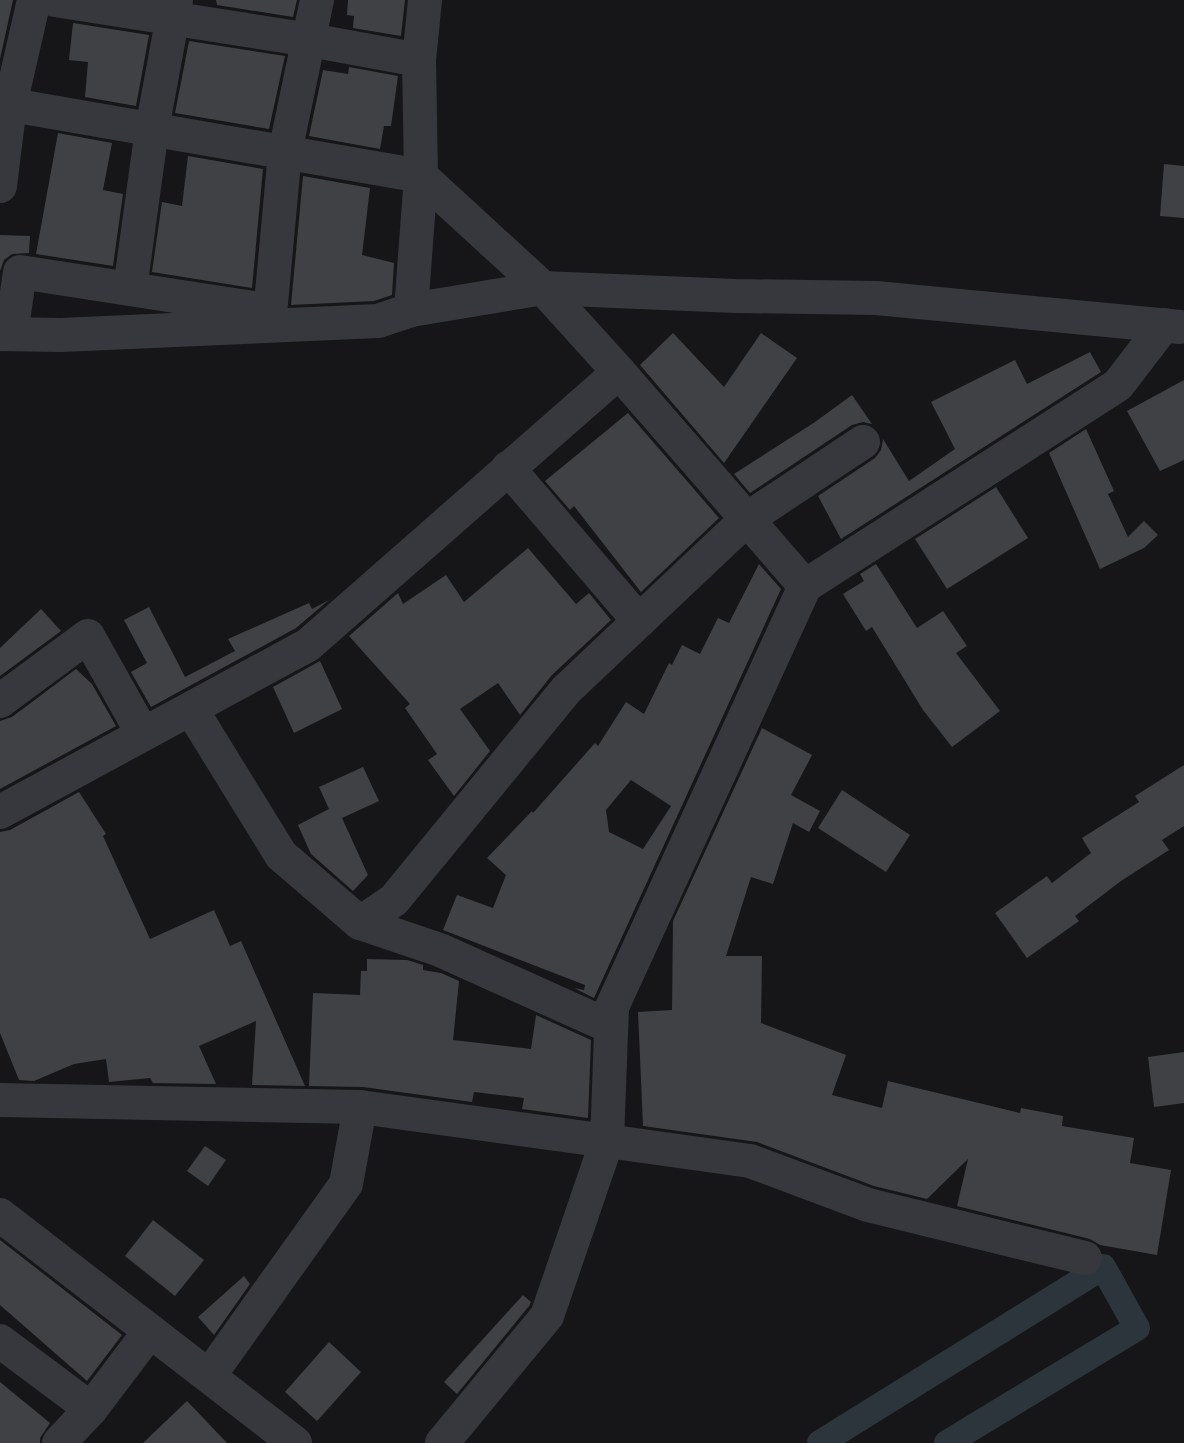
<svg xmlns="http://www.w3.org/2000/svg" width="1184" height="1443" viewBox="0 0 1184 1443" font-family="'Alegreya Sans',sans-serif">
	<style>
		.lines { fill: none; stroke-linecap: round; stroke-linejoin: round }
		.canal { stroke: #2c353c; stroke-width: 26 }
		.building { fill: #404145; fill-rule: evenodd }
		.minor { stroke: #37383d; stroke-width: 34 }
	</style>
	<rect width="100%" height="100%" fill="#161618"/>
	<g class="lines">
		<path class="canal" d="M820,1443L1103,1267L1137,1328L947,1443"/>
	</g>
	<g class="building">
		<path d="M0,0H13L0,59Z"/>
		<path d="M216,0H297L293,17L217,5Z"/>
		<path d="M348,0H405L401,36L353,28L354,16L347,15Z"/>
		<path d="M73,23L149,35L136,106L85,97L88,62L69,60Z"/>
		<path d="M189,41L285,56L269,129L175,113Z"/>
		<path d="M349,67L398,76L391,126H384L380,149L309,136L323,70L348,74Z"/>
		<path d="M58,133L112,143L103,190L123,194L113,266L36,254Z"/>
		<path d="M188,156L263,169L252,288L152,272L162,202L182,206Z"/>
		<path d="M1164,164L1184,166V218L1160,216Z"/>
		<path d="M303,176L370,188L362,255L394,263L392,295L374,301L291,305Z"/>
		<path d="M0,235L30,236L29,253L12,254L4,260L0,271Z"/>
		<path d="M673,333L724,387L761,333L797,358L724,463L640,365Z"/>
		<path d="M1090,352L1101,372L841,539L818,496L875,458L881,450L883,439L909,481L955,449L931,402L1015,360L1027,384Z"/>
		<path d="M1184,380V460L1160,471L1127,411Z"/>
		<path d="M852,395L872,424L863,422L852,425L750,493L734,474L815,422Z"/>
		<path d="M628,413L719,518L641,592L574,506L570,510L545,481Z"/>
		<path d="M1086,429L1114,491L1108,494L1128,537L1144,521L1158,535L1144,548L1100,569L1049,453Z"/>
		<path d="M996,487L1028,538L947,589L915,539Z"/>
		<path d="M528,548L576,604L589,593L611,620L552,675L520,715L498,683L460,709L490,751L454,796L428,760L437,754L405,708L410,704L349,636L398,593L403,604L446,575L464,602Z"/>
		<path d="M759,564L781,589L594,998L574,988L584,990L585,985L443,930L457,895L493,908L506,875L487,858L532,811L533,813L595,743L598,746L626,702L644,714L669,663L672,665L682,645L700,654L718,618L729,623ZM631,780L671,806L643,849L609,832L606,810Z"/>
		<path d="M876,564L917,628L943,611L967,646L956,653L1000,711L952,747L923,710L872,627L866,631L843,594L864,581L860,574Z"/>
		<path d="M329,600L296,628L151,707L131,672L147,663L124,620L149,607L185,677L235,651L228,639L309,603L312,609Z"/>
		<path d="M41,609L61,631L0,676V648Z"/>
		<path d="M320,661L342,709L294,733L273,687Z"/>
		<path d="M76,669L92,684L116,726L0,789V721L12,717Z"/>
		<path d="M762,728L812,755L791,795L820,811L809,832L793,823L773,884L751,877L726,956H762L761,1023L846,1055L832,1095L882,1108L888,1081L1020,1113L1021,1108L1063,1116L1062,1126L1134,1138L1130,1163L1171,1170L1157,1255L1100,1245L1090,1239L957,1206L968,1159L927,1199L874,1186L757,1142L643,1126L638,1012L672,1010L673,921Z"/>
		<path d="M1184,765V826L1162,840L1169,850L1121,881L1075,916L1079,921L1027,958L995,913L1047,876L1052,883L1091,853L1082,838L1139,802L1135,796Z"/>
		<path d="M363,767L379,801L342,818L368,875L353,891L311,854L298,825L329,809L319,787Z"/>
		<path d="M842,790L910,835L886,872L818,828Z"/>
		<path d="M79,792L106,834L103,836L150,939L214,910L230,946L241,941L305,1086L252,1085L256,1021L199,1046L216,1084L153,1083L150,1078L109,1082L106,1059L74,1064L34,1081L19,1080L0,1033V832L10,830Z"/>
		<path d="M367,959L407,960L423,965V970L441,973L459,981L453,1040L531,1049L536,1015L591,1040L588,1118L522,1109L524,1098L474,1092L472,1102L363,1087L309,1086L313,993L360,995L361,971H367Z"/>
		<path d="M1184,1052V1103L1154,1107L1148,1057Z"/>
		<path d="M205,1146L226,1160L208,1186L187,1171Z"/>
		<path d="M153,1220L204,1260L175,1296L125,1256Z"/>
		<path d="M0,1240L122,1335L87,1381L0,1305Z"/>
		<path d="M244,1276L250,1284L214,1335L198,1317Z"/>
		<path d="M523,1295L531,1302L529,1306L457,1394L444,1382Z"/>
		<path d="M329,1342L361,1372L317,1421L285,1392Z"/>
		<path d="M0,1382L50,1423L40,1438V1443H0Z"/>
		<path d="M187,1401L227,1443H143Z"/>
	</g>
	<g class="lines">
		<g class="minor">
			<path d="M55,0L310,40L419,60"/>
			<path d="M0,103L421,176L543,288L619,372L308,645L0,812"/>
			<path d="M0,186L10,105L34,0"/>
			<path d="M130,289L152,129L176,0"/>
			<path d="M411,310L421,176L419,60L425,0"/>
			<path d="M269,325L285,152L317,0"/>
			<path d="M0,334L61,335L378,321L411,310L543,288L736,296L876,298L1180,327"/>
			<path d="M11,334L20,272L266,310"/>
			<path d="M619,372L805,586"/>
			<path d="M508,468L639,621"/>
			<path d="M0,701L88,636L143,734"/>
			<path d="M191,709L281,855L360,923L440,950L611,1027"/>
			<path d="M360,923L394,900L566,690L747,519L863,442"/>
			<path d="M0,1100L360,1107L607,1141L547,1316L442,1443"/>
			<path d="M0,1215L295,1443"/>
			<path d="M1085,1258L868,1205L750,1161L607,1141L612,1007L805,586L1118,385L1164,325"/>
			<path d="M0,1341L91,1409"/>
			<path d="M209,1376L346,1184L360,1107"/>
			<path d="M59,1443L91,1409L150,1331"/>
		</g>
	</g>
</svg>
